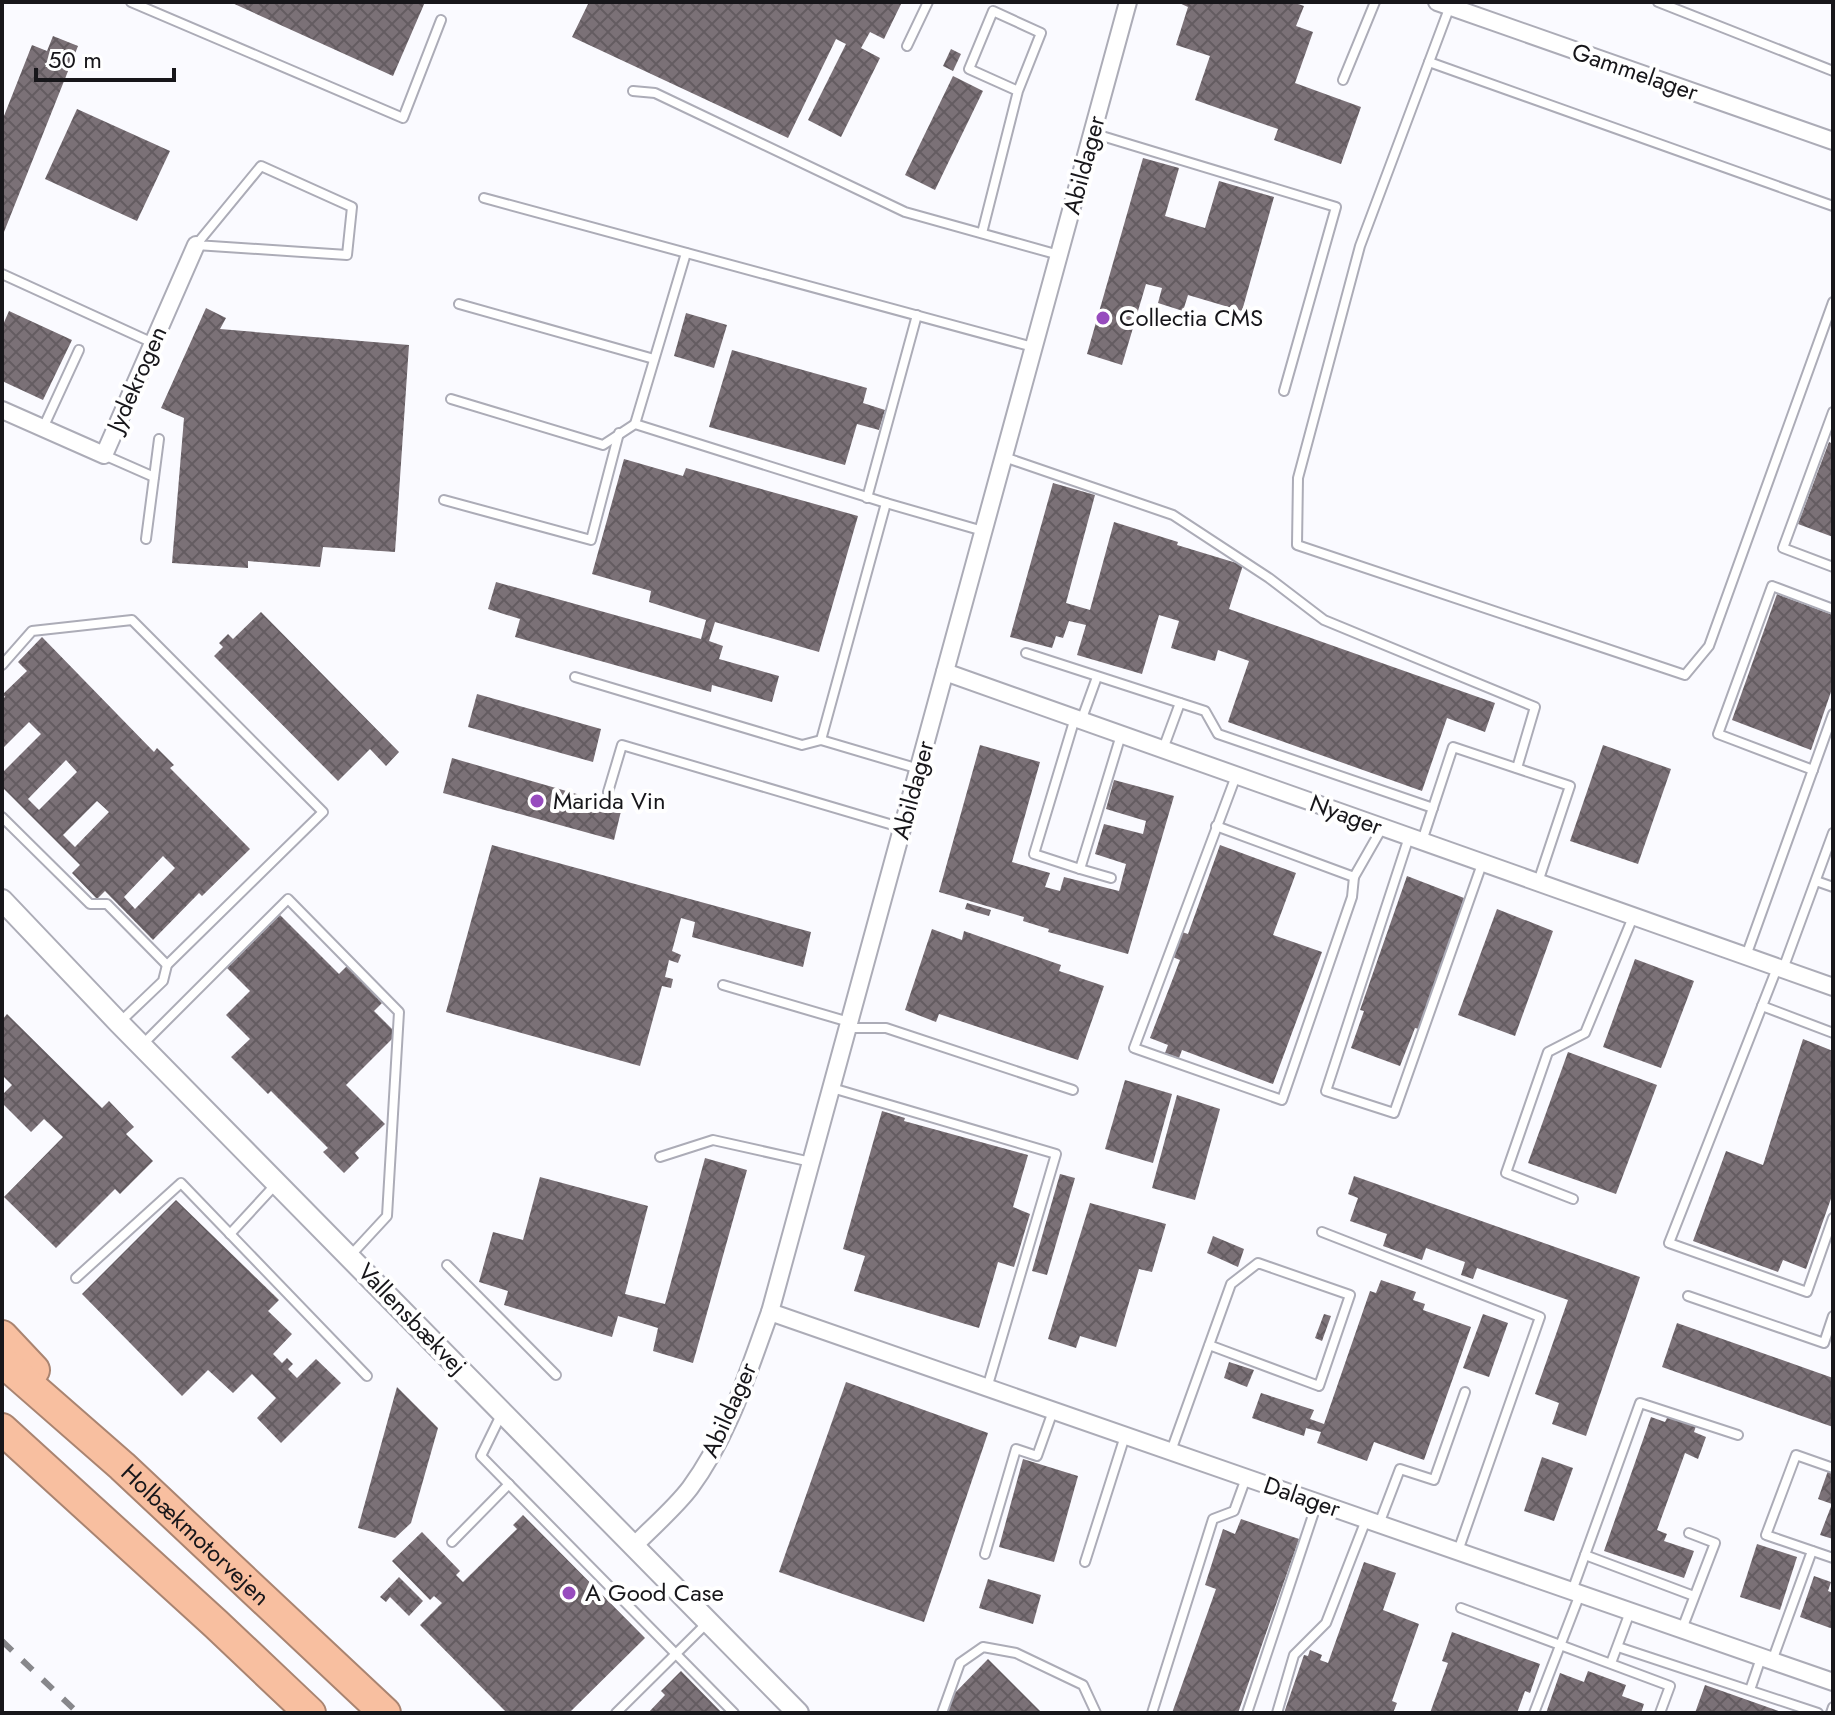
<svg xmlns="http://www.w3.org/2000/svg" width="1835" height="1715" viewBox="0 0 1835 1715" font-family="Jost,sans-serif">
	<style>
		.building { fill: url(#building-cross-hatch); fill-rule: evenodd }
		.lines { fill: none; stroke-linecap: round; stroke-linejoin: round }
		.service-casing { stroke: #acacb7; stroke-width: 12 }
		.minor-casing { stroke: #acacb7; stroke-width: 20 }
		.tertiary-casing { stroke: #acacb7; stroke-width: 24 }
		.motorway-casing { stroke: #a98471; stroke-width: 34 }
		.service { stroke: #fff; stroke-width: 8 }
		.minor { stroke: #fff; stroke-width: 16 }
		.tertiary { stroke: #fff; stroke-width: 20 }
		.motorway { stroke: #f8bfa0; stroke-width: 30 }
		.rail { stroke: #87878b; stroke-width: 6; stroke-dasharray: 14 14; stroke-linecap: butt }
		.poi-dot { fill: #974cbe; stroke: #fff; stroke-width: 3 }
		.labels { text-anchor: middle; stroke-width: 8; stroke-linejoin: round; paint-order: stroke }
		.street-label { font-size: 24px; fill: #17161a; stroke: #fff }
		.poi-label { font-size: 24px; fill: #17161a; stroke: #fff; text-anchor: start }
	</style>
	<defs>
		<pattern id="building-cross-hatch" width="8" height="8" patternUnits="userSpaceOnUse" patternTransform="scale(2)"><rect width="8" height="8" fill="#7b7177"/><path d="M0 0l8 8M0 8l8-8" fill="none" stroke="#645c61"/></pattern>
	</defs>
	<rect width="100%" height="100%" fill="#fafaff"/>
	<g class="building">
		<path d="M230,2H425L393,76Z"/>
		<path d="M589,2H902L884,39L870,32L861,48L880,58L841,137L808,120L846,44L836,39L788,138L572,37Z"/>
		<path d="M1177,2H1292L1304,6L1296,26L1313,32L1295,83L1361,107L1341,164L1274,140L1278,129L1195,100L1210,56L1176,45L1188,7Z"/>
		<path d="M53,36L78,46L2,237V121L32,45L47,51Z"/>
		<path d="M951,49L961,54L953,71L943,66Z"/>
		<path d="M953,76L983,91L935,190L905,175Z"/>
		<path d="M77,109L170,151L137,221L45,179Z"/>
		<path d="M1143,158L1179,168L1165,216L1205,228L1219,181L1274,197L1242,311L1188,295L1183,311L1158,303L1162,288L1146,284L1122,365L1087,354Z"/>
		<path d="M206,308L226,318L220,329L409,345L395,552L323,547L320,567L248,561V568L172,563L184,418L161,408Z"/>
		<path d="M9,311L72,340L43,400L2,381V327Z"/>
		<path d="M686,313L727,325L714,368L674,356Z"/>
		<path d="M732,350L867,388L863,403L885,410L879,430L857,424L845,465L709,427Z"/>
		<path d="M1829,442L1833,444V537L1798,524Z"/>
		<path d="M624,459L683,476L686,468L858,516L819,652L715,622L709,641L723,646L719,659L779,676L772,702L712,685L711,692L515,637L520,619L488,609L496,582L701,639L706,620L649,602L651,591L592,574Z"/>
		<path d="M1053,483L1095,495L1066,603L1090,610L1114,522L1178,542L1177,545L1243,565L1229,609L1495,703L1485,732L1447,718L1422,791L1228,722L1249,661L1218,650L1215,661L1171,648L1179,621L1159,615L1142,674L1077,655L1086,625L1069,621L1063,638L1056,636L1052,648L1010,637Z"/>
		<path d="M1777,594L1833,615V686L1811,750L1732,720Z"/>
		<path d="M261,612L399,752L386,766L370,749L338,781L214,656L223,647L219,643L228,634L233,639Z"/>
		<path d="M42,637L154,752L157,748L174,765L170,768L250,849L202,896L199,893L153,940L105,891L97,899L72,873L80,865L2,787V773L41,734L29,722L2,749V699L5,697L3,694L27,671L18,662ZM66,760L77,772L39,810L28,799ZM97,801L109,812L75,847L63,835ZM163,856L175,868L135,909L124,897Z"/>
		<path d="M477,694L601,729L593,762L468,727Z"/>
		<path d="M980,745L1040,762L1012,862L1050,873L1045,887L1060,891L1064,877L1119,891L1126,864L1095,854L1104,824L1143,834L1146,821L1106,809L1114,780L1174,796L1128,954L1048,932L1049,929L1023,921L1024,917L939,892Z"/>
		<path d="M1603,745L1671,769L1638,864L1570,841Z"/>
		<path d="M452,758L622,807L614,840L443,793Z"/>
		<path d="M492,845L811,932L803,967L692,937L695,922L681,918L672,951L681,955L678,963L669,960L665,977L673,979L671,988L662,986L640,1066L446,1012Z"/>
		<path d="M1220,845L1296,873L1273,935L1322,952L1273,1084L1182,1050L1179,1058L1165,1053L1168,1045L1150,1038L1180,960L1170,956L1179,931L1188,934Z"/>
		<path d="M1407,876L1464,898L1419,1029L1415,1028L1400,1066L1351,1048L1364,1011L1360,1010Z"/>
		<path d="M967,903L991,910L989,916L965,909Z"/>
		<path d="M1497,909L1553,931L1515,1036L1458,1015Z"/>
		<path d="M280,915L339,974L347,966L382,1003L374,1011L397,1034L346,1085L385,1124L355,1153L359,1158L344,1173L323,1152L328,1148L271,1091L268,1094L231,1057L250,1039L226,1015L250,991L227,968Z"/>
		<path d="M932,929L962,940L964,931L1061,965L1059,971L1104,986L1078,1060L939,1014L936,1022L905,1010Z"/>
		<path d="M1635,959L1694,981L1661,1068L1603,1047Z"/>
		<path d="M7,1014L102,1108L109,1101L134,1127L126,1134L153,1161L120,1194L115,1189L56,1248L4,1197L63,1137L44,1119L31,1132L2,1103V1095L12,1085L2,1075V1020Z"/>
		<path d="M1803,1039L1833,1051V1193L1806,1269L1783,1260L1778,1272L1693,1241L1726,1151L1763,1165Z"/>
		<path d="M1568,1052L1657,1085L1616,1194L1528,1163Z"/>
		<path d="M1125,1080L1172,1094L1153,1163L1105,1149Z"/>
		<path d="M1177,1095L1220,1109L1195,1200L1152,1188Z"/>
		<path d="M882,1111L905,1118L904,1121L1028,1155L1013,1207L1030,1214L1014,1267L998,1262L979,1328L854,1291L865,1256L843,1249Z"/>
		<path d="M705,1158L747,1170L693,1363L653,1351L658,1328L618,1316L612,1337L504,1305L508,1291L479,1282L493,1232L523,1240L540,1177L648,1206L625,1294L665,1304Z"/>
		<path d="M1060,1174L1075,1178L1047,1275L1032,1271Z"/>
		<path d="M1354,1176L1640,1277L1586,1436L1552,1424L1559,1403L1535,1394L1568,1300L1477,1268L1473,1279L1461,1275L1465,1262L1426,1248L1422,1260L1383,1246L1387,1234L1350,1221L1358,1198L1348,1194Z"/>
		<path d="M176,1200L279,1300L268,1311L292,1334L273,1354L282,1363L287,1358L293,1364L288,1369L297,1378L316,1359L341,1383L281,1443L257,1418L276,1398L252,1374L233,1393L208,1370L182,1396L82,1294Z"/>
		<path d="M1090,1203L1166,1224L1152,1272L1139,1269L1116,1347L1080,1336L1076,1348L1048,1339Z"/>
		<path d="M1213,1236L1244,1249L1238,1267L1207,1253Z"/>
		<path d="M1381,1280L1416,1292L1413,1300L1425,1304L1423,1310L1471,1327L1424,1460L1374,1442L1367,1461L1317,1443L1321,1432L1306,1428L1304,1436L1252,1418L1261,1393L1314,1410L1310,1419L1324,1424L1370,1291L1376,1293Z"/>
		<path d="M1324,1314L1331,1316L1322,1341L1315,1338Z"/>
		<path d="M1483,1314L1508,1323L1489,1377L1463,1368Z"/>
		<path d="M1677,1323L1833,1378V1427L1662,1367Z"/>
		<path d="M1229,1362L1254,1370L1247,1387L1224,1378Z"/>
		<path d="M846,1382L988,1433L924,1622L779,1572Z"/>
		<path d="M397,1387L438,1428L411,1523L395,1538L358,1528Z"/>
		<path d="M1668,1416L1696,1426L1694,1432L1706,1437L1698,1459L1685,1453L1657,1530L1667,1534L1664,1541L1694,1551L1684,1578L1604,1551L1651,1417L1665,1422Z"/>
		<path d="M1542,1457L1573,1468L1554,1521L1524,1511Z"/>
		<path d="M1023,1459L1078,1476L1054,1562L999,1547Z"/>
		<path d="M1829,1468L1833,1470V1539L1820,1535L1832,1504L1818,1499Z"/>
		<path d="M523,1515L645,1638L569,1713H507L420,1625L442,1603L434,1596L430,1600L392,1561L422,1532L460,1571L456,1575L463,1582L517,1529L513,1525Z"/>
		<path d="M1241,1519L1299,1539L1238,1713H1172L1216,1589L1205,1585L1223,1529L1235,1534Z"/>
		<path d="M1757,1544L1797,1557L1780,1610L1740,1597Z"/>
		<path d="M1364,1562L1396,1573L1383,1610L1419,1624L1392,1701L1397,1703L1393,1713H1284L1304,1655L1308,1656L1310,1650L1322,1655L1320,1660L1328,1663Z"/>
		<path d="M1814,1576L1831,1582L1828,1591L1833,1593V1629L1800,1617Z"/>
		<path d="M399,1577L423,1601L409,1616L390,1597L386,1602L380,1597Z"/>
		<path d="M988,1579L1041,1595L1033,1624L979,1608Z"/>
		<path d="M1452,1632L1540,1664L1530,1693L1525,1691L1517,1713H1430L1448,1663L1442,1661Z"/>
		<path d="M988,1659L1042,1713H949V1699Z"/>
		<path d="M681,1671L722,1713H648L665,1695L661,1691Z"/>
		<path d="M1588,1671L1626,1685L1622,1696L1644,1704L1641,1713H1546L1560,1673L1584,1682Z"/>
		<path d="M1705,1685L1784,1713H1695Z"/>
	</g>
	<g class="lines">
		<g class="service-casing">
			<g id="service">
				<path d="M131,2L403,118L441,20"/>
				<path d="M1658,2L1833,71"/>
				<path d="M1450,6L1360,246L1298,478L1297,545L1685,675L1709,646L1833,302"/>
				<path d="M907,46L928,2"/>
				<path d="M1429,62L1833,206"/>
				<path d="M1343,80L1375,2"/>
				<path d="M633,91L655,93L905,212L1059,255"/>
				<path d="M1092,133L1336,207L1284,391"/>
				<path d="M261,166L352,207L347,255L196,245Z"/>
				<path d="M484,198L1033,347"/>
				<path d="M982,233L1018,91L1041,33L993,11L969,69L1018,91"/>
				<path d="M2,274L153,343"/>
				<path d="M459,304L654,359"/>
				<path d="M451,399L603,445L635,424L886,503L983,531"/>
				<path d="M1833,412L1783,548L1833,567"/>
				<path d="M635,424L686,253"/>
				<path d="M43,428L79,350"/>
				<path d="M104,455L154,477"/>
				<path d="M1004,457L1173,515L1269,578L1324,620L1535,707L1517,768"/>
				<path d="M867,498L917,315"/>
				<path d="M444,500L591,540L619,433"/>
				<path d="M146,539L159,439"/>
				<path d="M1026,653L1205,711L1218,734L1433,808"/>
				<path d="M2,665L32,631L132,620L323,812L167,965L163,981L120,1022"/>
				<path d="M575,677L802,745L821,740L919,769"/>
				<path d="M1075,718L1034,854L1080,869L1121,735"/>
				<path d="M1081,721L1097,677"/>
				<path d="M821,740L886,503"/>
				<path d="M1163,749L1180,703"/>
				<path d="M1813,770L1718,734L1772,586L1833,609"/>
				<path d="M1236,776L1134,1048L1282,1100L1352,897L1354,877"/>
				<path d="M608,792L622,745L903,828"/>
				<path d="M2,817L90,904H107L167,965"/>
				<path d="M1216,826L1354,877L1382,828"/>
				<path d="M1409,837L1326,1091L1394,1113L1482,864"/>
				<path d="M1422,841L1453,747L1570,786L1538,882"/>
				<path d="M1080,869L1111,878"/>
				<path d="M1816,881L1833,887"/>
				<path d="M1746,956L1833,714"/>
				<path d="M1777,968L1669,1243L1807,1292L1833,1218"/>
				<path d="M1783,969L1833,833"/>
				<path d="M723,985L849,1022"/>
				<path d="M1762,1006L1833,1033"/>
				<path d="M848,1028H886L1073,1090"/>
				<path d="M142,1045L288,899L399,1012L387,1216L350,1256"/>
				<path d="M832,1088L1056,1154L987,1388"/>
				<path d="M660,1157L713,1140L811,1162"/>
				<path d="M1573,1199L1506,1173L1548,1052L1585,1033L1633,917"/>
				<path d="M1322,1232L1540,1317L1458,1551"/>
				<path d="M230,1234L277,1183"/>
				<path d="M447,1265L556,1375"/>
				<path d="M76,1278L181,1183L367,1376"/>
				<path d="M1688,1296L1824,1343L1833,1316"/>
				<path d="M502,1413L481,1456L734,1713"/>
				<path d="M1171,1451L1231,1284L1258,1263L1350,1295L1319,1386L1209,1345"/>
				<path d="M1833,1468L1796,1455L1766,1535L1833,1558"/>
				<path d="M1379,1524L1400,1469L1434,1480L1465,1392"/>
				<path d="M452,1542L509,1484"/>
				<path d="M985,1554L1016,1449L1037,1456L1053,1411"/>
				<path d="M1585,1555L1694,1596"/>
				<path d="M1085,1562L1125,1436"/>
				<path d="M1572,1591L1640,1403L1738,1435"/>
				<path d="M1461,1608L1670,1686L1660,1713"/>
				<path d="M1682,1629L1715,1543L1689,1533"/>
				<path d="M1618,1647L1818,1713"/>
				<path d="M1772,1661L1812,1551"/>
				<path d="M1611,1663L1630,1612"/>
				<path d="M1750,1690L1761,1658"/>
				<path d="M616,1713L708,1622"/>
				<path d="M942,1713L960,1663L983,1647L1016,1653L1083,1685L1096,1713"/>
				<path d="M1152,1713L1213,1519L1234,1511L1246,1478"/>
				<path d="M1247,1713L1317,1503"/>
				<path d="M1277,1713L1294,1655L1326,1623L1366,1520"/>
				<path d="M1534,1713L1580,1594"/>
				<path d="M1831,1713L1833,1707"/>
			</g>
		</g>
		<g class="minor-casing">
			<g id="minor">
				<path d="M1437,2L1833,141"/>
				<path d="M2,410L104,455L196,245"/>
				<path d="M945,672L1833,987"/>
				<path d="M770,1312L1833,1682"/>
				<path d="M634,1546C652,1527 674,1509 690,1488C729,1435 748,1372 770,1312L1128,2"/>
			</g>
		</g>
		<g class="tertiary-casing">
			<path id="tertiary" d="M2,900L119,1023L798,1713"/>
		</g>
		<g class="motorway-casing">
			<g id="motorway">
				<path d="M2,1336L34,1370"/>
				<path id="s1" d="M2,1361L122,1466L385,1713"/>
				<path d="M2,1429L216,1624L310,1713"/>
			</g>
		</g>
		<use href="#service" class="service"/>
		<use href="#minor" class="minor"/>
		<use href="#tertiary" class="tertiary"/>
		<use href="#motorway" class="motorway"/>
		<path class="rail" d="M2,1641L78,1713"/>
	</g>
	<g class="poi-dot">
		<circle cx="1103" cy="318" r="8"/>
		<circle cx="537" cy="801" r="8"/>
		<circle cx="569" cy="1593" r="8"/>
	</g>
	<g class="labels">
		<g class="street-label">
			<text transform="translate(1635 72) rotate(19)" y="8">Gammelager</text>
			<text transform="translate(1084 165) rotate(-75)" y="8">Abildager</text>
			<text transform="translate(137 379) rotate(-66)" y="8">Jydekrogen</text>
			<text transform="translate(913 790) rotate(-75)" y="8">Abildager</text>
			<text transform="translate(1346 815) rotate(20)" y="8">Nyager</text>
			<text transform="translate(412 1319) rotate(46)" y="8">Vallensbækvej</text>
			<text transform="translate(729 1410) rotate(-66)" y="8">Abildager</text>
			<text transform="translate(1302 1497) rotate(19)" y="8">Dalager</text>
			<text dy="8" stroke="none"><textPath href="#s1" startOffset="260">Holbækmotorvejen</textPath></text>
		</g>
		<g class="poi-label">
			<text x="1119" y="326">Collectia CMS</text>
			<text x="553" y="809">Marida Vin</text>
			<text x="585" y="1601">A Good Case</text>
		</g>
	</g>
	<rect width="1835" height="1715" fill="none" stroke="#17161a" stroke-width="8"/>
	<path d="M36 68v12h138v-12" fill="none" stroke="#17161a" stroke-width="4"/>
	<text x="48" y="68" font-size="24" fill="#17161a" stroke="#ffffff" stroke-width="6" paint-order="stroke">50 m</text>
</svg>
